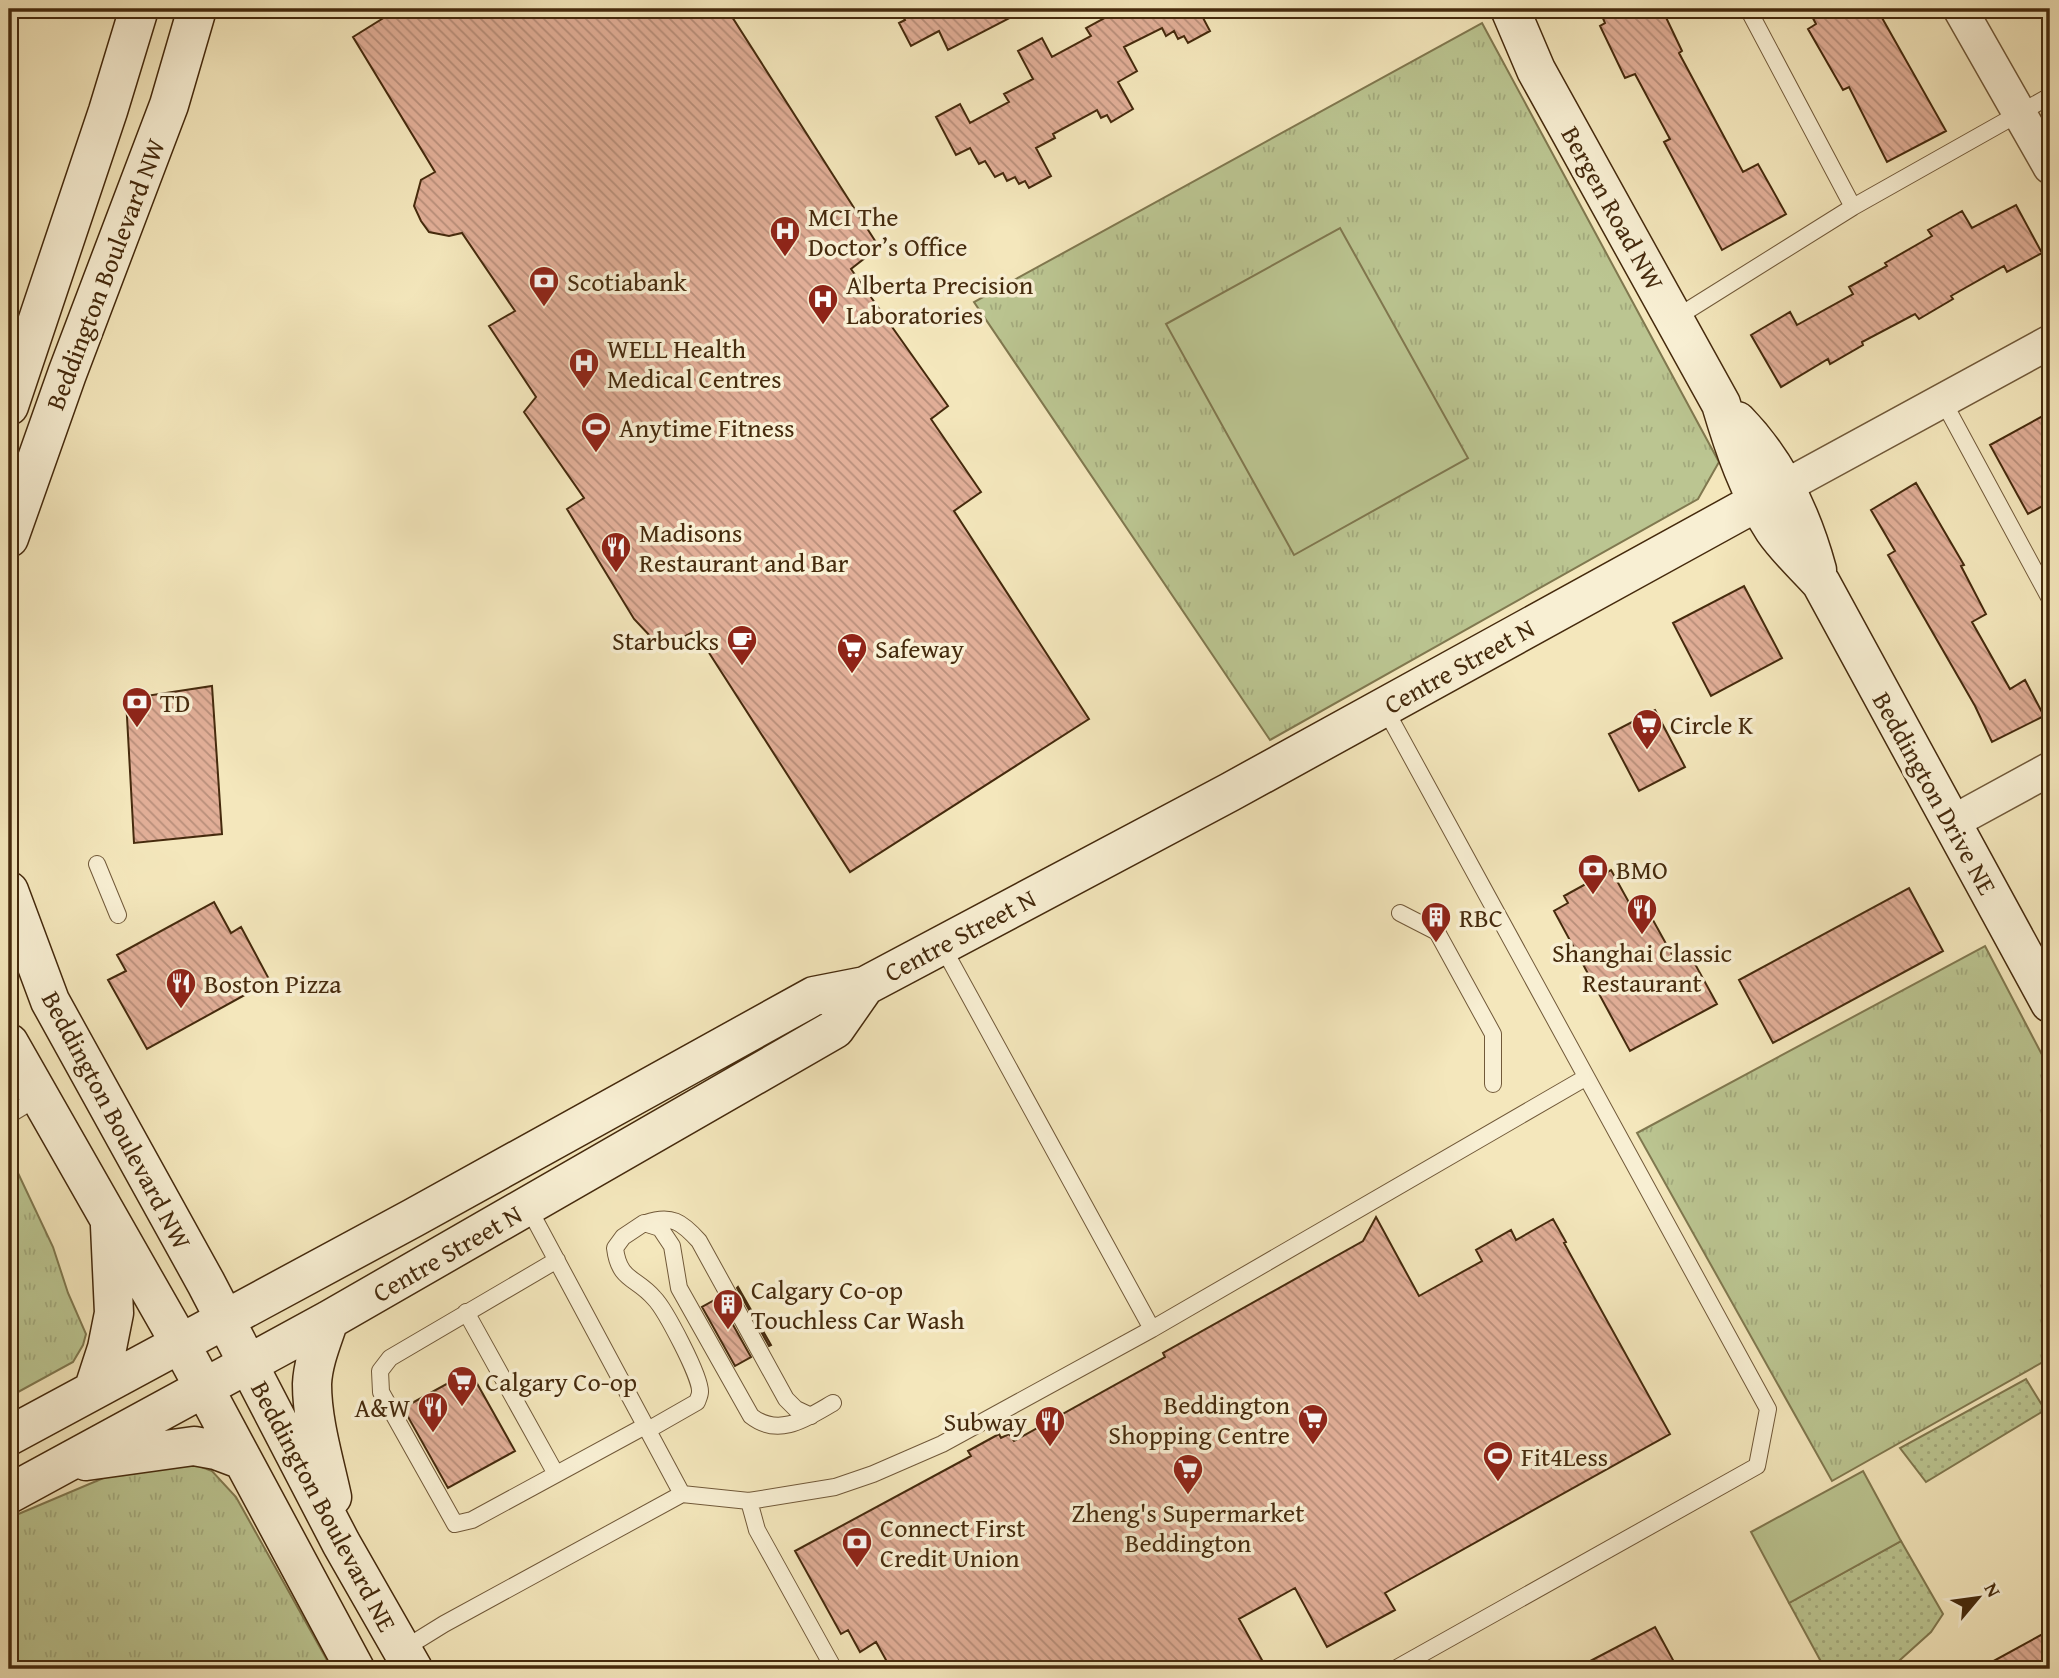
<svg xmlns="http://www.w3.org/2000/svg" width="2059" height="1678" font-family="'Gentium Book Plus',serif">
	<defs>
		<pattern id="grass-dots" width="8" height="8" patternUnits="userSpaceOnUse" patternTransform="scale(1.75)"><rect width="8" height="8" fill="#bbc591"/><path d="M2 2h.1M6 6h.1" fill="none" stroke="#a2a97c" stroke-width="1.8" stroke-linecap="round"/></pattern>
		<pattern id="park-tufts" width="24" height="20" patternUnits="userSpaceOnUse" patternTransform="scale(1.75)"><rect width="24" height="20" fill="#bbc591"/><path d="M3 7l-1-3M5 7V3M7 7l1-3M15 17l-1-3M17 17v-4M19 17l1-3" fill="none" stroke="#a2a97c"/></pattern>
		<pattern id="building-back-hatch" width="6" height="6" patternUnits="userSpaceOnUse" patternTransform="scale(1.75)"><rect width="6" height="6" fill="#e1ae97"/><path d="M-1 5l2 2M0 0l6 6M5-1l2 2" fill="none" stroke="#b88e7a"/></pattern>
	</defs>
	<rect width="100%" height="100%" fill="#f4e7bc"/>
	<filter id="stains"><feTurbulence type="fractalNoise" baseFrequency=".00286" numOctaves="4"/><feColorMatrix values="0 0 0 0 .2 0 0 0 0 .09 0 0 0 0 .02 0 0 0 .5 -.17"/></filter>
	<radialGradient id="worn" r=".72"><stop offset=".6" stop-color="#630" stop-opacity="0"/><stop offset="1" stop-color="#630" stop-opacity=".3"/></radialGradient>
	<path fill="url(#grass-dots)" stroke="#80784f" stroke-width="2" d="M2026,1379L2045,1410L1926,1482L1900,1448Z
		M1901,1541L1943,1614L1931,1632L1890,1669H1825L1789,1603Z"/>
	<path fill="url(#park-tufts)" stroke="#80784f" stroke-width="2" d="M1482,23L1719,462L1698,499L1270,740L974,302Z
		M1985,946L2050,1070V1358L1832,1481L1637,1133Z
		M9,1154L53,1247L68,1293L86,1334L83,1345L73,1362L9,1397Z
		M186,1461L212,1471L236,1497L332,1669H9V1518L120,1471Z"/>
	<path fill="#bbc591" stroke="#80784f" stroke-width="2" d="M1340,228L1468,458L1294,555L1166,324Z
		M1863,1471L1901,1541L1789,1603L1751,1532Z"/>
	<path fill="url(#building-back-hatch)" stroke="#452a0d" stroke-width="2" d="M398,9H727L879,247L851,269L948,406L931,419L981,492L954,511L1089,719L850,872L695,631L674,642L652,638L634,619L567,509L584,498L524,412L536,397L489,326L515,311L462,233L449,236L429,232L421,221L414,206L421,180L435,172L353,37Z
		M899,9H1027L948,50L939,31L911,46L899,23L905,20Z
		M1121,9H1215L1202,16L1210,31L1188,43L1184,36L1178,39L1174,31L1166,36L1162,28L1124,47L1137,71L1118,82L1133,109L1111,122L1107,115L1101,118L1097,110L1053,134L1055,138L1036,148L1051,176L1029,188L1025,181L1019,184L1015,177L1007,181L1003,173L995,177L985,161L979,164L970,148L956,155L936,117L960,104L970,123L1009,102L1004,94L1033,79L1018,51L1042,38L1052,57L1091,36L1086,28Z
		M1599,9H1662L1682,51L1679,53L1743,172L1758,164L1786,214L1722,250L1664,142L1670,139L1635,74L1625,78L1600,26L1605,23Z
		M1808,9H1877L1946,131L1887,162L1849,87L1843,90L1808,29L1816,24Z
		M2016,205L2042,253L2007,272L2004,266L1951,296L1953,299L1919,319L1915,314L1862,342L1863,345L1830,364L1828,359L1781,387L1751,335L1790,312L1797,325L1853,294L1849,287L1887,266L1885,263L1932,236L1928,230L1962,211L1972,228Z
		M2050,412V502L2028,514L1990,445Z
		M1916,483L1964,565L1961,566L1986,614L1972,622L2010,689L2025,680L2044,716L1992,742L1975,706L1888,555L1895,551L1871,510Z
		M1744,586L1782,658L1711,696L1673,623Z
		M212,686L222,834L134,843L126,699Z
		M1655,710L1685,767L1639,791L1609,734Z
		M1611,870L1637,917L1648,911L1675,960L1689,953L1717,1004L1630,1051L1554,911L1568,903L1564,896Z
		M1909,888L1943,951L1773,1043L1739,980Z
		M214,902L231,933L241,927L270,981L147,1049L108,980L126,971L117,955Z
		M1376,1217L1419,1296L1482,1261L1476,1250L1511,1230L1516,1240L1553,1219L1566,1242L1564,1243L1670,1434L1385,1593L1395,1610L1327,1647L1295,1588L1239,1619L1267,1669H891L876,1642L860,1652L848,1630L841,1634L795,1551L971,1456L968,1451L999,1434L1001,1438L1009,1434L1014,1441L1165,1357L1163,1353L1363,1241Z
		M738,1287L771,1345L769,1346L737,1288Z
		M718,1298L751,1357L735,1366L702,1307Z
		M470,1371L515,1451L448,1488L403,1408Z
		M1655,1627L1673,1660L1657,1669H1575Z
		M2050,1630V1669H1979Z"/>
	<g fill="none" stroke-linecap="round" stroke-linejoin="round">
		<g stroke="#715939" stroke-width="18">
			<path id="lane" d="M1748,9L1853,207
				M1674,319L1853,207L2050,96
				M1943,401L2050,599
				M1384,707L1768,1409L1757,1466L1395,1669
				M97,864L118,915
				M1400,913L1437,932L1493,1034V1084
				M9,1115L39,1097
				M528,1207L682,1494
				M646,1223C671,1214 682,1222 699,1241L786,1399L796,1409L811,1416
				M557,1260L390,1358L380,1371L381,1392L455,1524L472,1520L645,1426
				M466,1312L556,1474
				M1152,1329L1585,1078
				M648,1430L697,1402C698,1399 700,1395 700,1392C701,1377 665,1309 654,1298C636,1277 619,1281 615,1248L623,1237L644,1223L660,1228L672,1246L679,1288L751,1416C779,1438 807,1418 833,1403
				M749,1501L757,1530L834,1669
				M402,1650L444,1624L682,1494L749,1501L835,1487L873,1474L942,1444L1152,1329L941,944"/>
		</g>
		<g stroke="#715939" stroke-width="36">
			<path id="street" d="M1960,9L2050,167
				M1784,487L2050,342
				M1951,823L2050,769"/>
		</g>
		<g stroke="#452a0d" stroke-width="41">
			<path id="secondary" d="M1510,9L1536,70L1721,404C1734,448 1749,492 1774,530C1787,549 1806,566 1821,583L2050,1003
				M9,406L108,111L139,9
				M1737,421C1777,462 1802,515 1817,570
				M9,538L67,374L169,105L197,9
				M9,891L50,1001L206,1283L341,1543L413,1669
				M9,1043L180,1343L355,1669
				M329,1320C322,1341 313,1362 312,1384C312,1421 324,1460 332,1497
				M94,1388L107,1348L114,1313L110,1226
				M9,1436L413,1218L814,996L865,986L1230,792L1784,487
				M86,1461L194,1446L216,1450L240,1459
				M9,1494L329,1320L835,1029L865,986"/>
		</g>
		<use href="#lane" stroke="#f8efd3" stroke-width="16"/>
		<use href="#street" stroke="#f8efd3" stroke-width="33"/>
		<use href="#secondary" stroke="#f8efd3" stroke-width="38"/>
	</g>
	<defs>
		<g id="hospital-pin" transform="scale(1.575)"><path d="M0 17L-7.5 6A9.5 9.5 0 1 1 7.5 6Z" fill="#8f2418" stroke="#f8efd3"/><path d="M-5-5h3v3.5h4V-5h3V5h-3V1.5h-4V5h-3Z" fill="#fff"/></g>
		<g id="bank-pin" transform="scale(1.575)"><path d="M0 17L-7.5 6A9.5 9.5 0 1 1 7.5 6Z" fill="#8f2418" stroke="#f8efd3"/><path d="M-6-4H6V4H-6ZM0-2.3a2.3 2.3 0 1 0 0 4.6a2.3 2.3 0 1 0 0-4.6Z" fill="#fff"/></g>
		<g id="stadium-pin" transform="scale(1.575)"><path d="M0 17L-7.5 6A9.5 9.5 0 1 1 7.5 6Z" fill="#8f2418" stroke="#f8efd3"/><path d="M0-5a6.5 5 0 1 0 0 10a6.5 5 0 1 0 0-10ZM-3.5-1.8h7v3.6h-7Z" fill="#fff"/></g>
		<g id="restaurant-pin" transform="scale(1.575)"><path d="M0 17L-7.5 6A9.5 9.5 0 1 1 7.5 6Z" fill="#8f2418" stroke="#f8efd3"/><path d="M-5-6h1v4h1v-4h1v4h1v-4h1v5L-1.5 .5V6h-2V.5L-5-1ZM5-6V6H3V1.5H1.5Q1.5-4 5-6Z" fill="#fff"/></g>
		<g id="cafe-pin" transform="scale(1.575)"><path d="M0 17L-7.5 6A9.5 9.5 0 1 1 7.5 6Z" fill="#8f2418" stroke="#f8efd3"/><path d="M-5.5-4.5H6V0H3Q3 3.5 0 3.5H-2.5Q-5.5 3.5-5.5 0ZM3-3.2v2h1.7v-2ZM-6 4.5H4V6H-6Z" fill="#fff"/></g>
		<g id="supermarket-pin" transform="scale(1.575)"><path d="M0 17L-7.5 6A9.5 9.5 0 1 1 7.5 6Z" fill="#8f2418" stroke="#f8efd3"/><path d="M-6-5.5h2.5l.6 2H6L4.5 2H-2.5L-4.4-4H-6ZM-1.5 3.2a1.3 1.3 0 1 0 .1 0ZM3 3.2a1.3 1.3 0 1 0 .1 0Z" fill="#fff"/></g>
		<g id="building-pin" transform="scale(1.575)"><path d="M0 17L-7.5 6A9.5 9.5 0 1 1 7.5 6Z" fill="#8f2418" stroke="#f8efd3"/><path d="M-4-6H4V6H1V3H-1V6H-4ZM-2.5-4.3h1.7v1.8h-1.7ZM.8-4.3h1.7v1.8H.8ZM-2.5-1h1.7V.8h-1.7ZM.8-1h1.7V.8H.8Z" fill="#fff"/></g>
	</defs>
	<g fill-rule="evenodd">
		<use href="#hospital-pin" x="785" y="231"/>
		<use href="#bank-pin" x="544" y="281"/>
		<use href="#hospital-pin" x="823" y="299"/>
		<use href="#hospital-pin" x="584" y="363"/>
		<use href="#stadium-pin" x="596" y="427"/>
		<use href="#restaurant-pin" x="616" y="547"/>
		<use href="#cafe-pin" x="742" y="640"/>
		<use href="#supermarket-pin" x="852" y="648"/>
		<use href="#bank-pin" x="137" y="702"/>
		<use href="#supermarket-pin" x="1647" y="724"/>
		<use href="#bank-pin" x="1593" y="869"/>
		<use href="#restaurant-pin" x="1642" y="909"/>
		<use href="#building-pin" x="1436" y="917"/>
		<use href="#restaurant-pin" x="181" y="983"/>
		<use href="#building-pin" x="728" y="1304"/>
		<use href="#supermarket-pin" x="462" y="1381"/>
		<use href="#restaurant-pin" x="433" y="1407"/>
		<use href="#supermarket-pin" x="1313" y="1419"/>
		<use href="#restaurant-pin" x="1050" y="1421"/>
		<use href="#stadium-pin" x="1498" y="1456"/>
		<use href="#supermarket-pin" x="1188" y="1469"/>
		<use href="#bank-pin" x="857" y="1542"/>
	</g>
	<g text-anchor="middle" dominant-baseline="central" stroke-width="7" stroke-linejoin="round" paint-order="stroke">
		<g font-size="26" fill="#452a0d" stroke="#f8efd3">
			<text transform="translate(1613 208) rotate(61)">Bergen Road NW</text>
			<text transform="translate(105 274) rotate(-69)">Beddington Boulevard NW</text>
			<text transform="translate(1459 666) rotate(-29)">Centre Street N</text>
			<text transform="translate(1935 793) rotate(61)">Beddington Drive NE</text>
			<text transform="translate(960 935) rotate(-28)">Centre Street N</text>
			<text transform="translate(117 1120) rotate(62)">Beddington Boulevard NW</text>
			<text transform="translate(447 1253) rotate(-30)">Centre Street N</text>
			<text transform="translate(324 1506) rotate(62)">Beddington Boulevard NE</text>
		</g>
		<g font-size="26" fill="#452a0d" stroke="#f8efd3" text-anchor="start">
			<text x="808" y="216">MCI The<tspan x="808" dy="30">Doctor’s Office</tspan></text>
			<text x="567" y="281">Scotiabank</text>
			<text x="846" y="284">Alberta Precision<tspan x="846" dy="30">Laboratories</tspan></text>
			<text x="607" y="348">WELL Health<tspan x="607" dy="30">Medical Centres</tspan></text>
			<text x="619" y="427">Anytime Fitness</text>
			<text x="639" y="532">Madisons<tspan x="639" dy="30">Restaurant and Bar</tspan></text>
			<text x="719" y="640" text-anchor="end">Starbucks</text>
			<text x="875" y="648">Safeway</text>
			<text x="160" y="702">TD</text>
			<text x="1670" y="724">Circle K</text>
			<text x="1616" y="869">BMO</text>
			<text x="1459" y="917">RBC</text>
			<text x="1642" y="952" text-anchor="middle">Shanghai Classic<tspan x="1642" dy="30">Restaurant</tspan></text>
			<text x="204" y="983">Boston Pizza</text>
			<text x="751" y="1289">Calgary Co-op<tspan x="751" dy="30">Touchless Car Wash</tspan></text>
			<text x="485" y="1381">Calgary Co-op</text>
			<text x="1290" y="1404" text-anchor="end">Beddington<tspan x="1290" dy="30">Shopping Centre</tspan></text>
			<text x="410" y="1407" text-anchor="end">A&amp;W</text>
			<text x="1027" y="1421" text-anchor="end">Subway</text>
			<text x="1521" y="1456">Fit4Less</text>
			<text x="1188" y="1512" text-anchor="middle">Zheng's Supermarket<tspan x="1188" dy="30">Beddington</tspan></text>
			<text x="880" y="1527">Connect First<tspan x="880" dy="30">Credit Union</tspan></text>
		</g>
	</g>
	<rect width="2059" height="1678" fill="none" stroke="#f4e7bc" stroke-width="35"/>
	<rect x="10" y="10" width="2038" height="1657" fill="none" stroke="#452a0d" stroke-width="3.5"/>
	<rect x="18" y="18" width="2024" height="1643" fill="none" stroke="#452a0d" stroke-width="2"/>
	<g transform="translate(1978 1598) rotate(61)" stroke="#f8efd3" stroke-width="5" paint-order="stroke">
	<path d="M0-5L12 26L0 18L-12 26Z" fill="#452a0d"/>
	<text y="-10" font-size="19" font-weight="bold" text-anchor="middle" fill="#452a0d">N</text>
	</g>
	<rect width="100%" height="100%" filter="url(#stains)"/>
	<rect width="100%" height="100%" fill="url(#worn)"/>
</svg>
